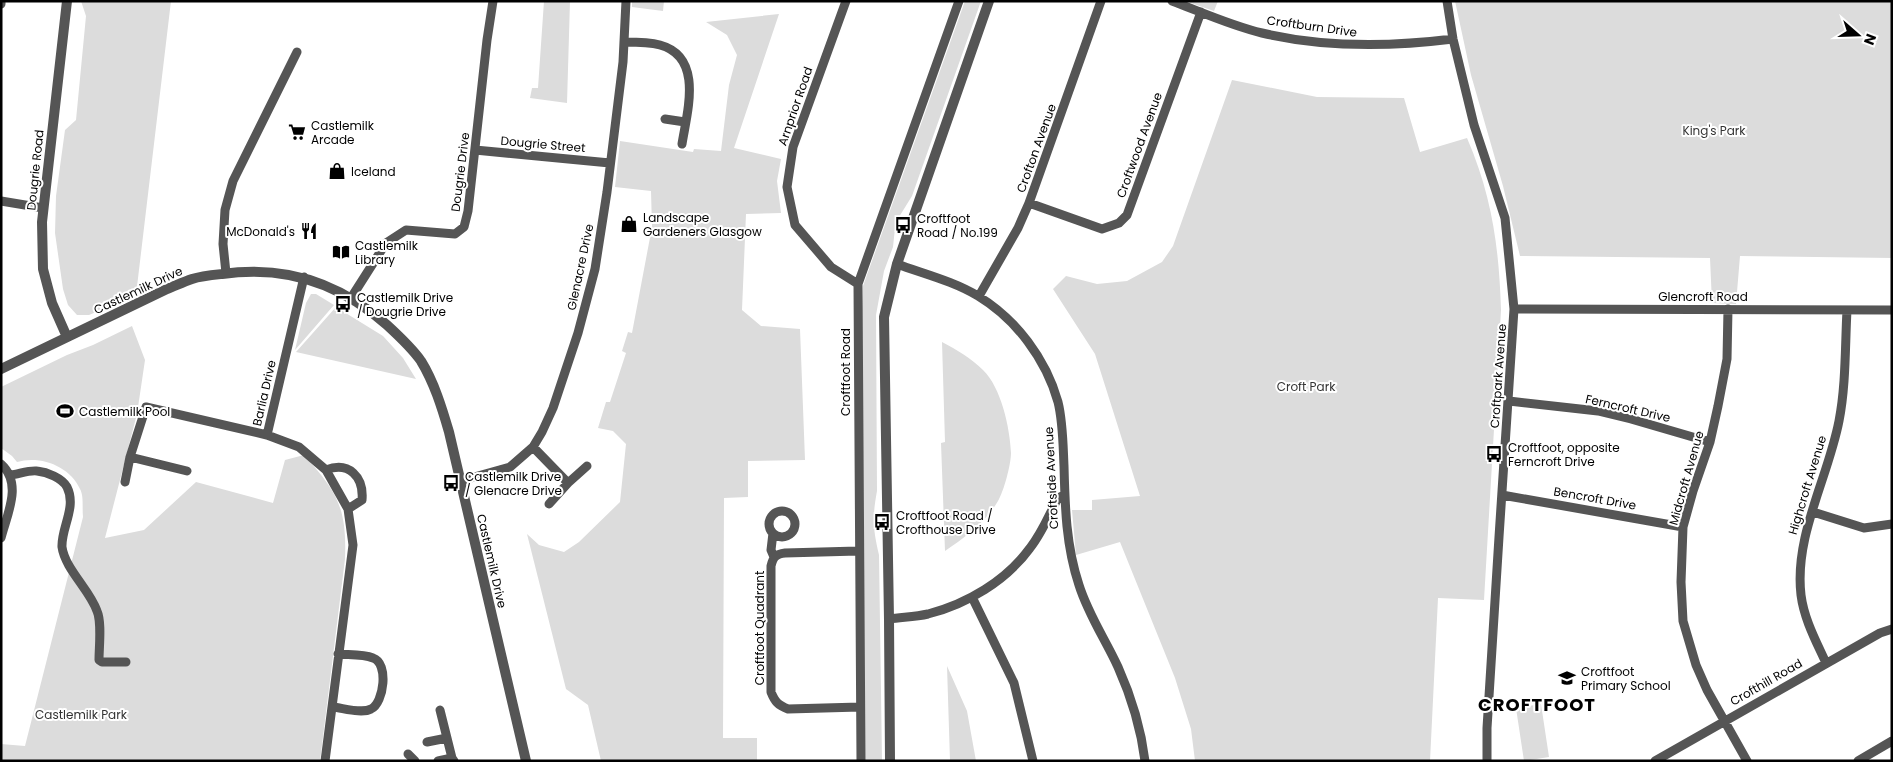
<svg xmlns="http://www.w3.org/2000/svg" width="1893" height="762" font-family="Poppins,sans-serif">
	<rect width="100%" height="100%" fill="#fff"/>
	<path fill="#dcdcdc" d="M81,1H171L136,295L89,315H77L68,305L63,289L55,233L56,196L65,130L76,120L86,16Z
		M544,1H570L567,103L530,98L532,88H538Z
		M632,1H664L663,11L632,7Z
		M965,1H981L912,196L899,217L895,228L893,247L884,271L876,315L877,491C872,518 873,529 879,555L882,761H865L862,308L863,286Z
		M1185,1H1218L1214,11Z
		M1455,1H1892V258L1740,256L1736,304L1712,303L1710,258L1520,256L1503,186L1471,75Z
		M779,14L734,148L781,159L777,181L781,213L746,214L742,310L761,326L800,329L805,460L748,461V497L724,498L723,738H757V761H601L588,705L566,689L527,534L539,545L564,552L579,542L620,502L626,444L613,431L598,428L606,402H610L626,353L622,351L628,332L632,333L652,227L651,191L615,187L620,141L693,152L694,149L721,151L729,85L737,55L727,35L706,22Z
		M1232,80L1317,97L1404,98L1420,152L1467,138C1492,196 1499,247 1501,310L1484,600L1438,598L1430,761H1195L1191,729L1175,678L1120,542L1076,555L1072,510H1092V500L1140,496L1095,354L1053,289L1066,276L1097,284L1127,281L1162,262L1173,246Z
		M311,294H316L334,305L295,350L306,303Z
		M336,307L383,336L403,358L416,379L296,352Z
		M132,326L145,360L137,414L105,538L144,530L196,482L273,503L285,460L304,455C337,492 347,507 345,559L320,761H1V744L25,746L83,517C82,508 84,496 80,489C70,466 40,455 17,462L12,456L1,448V387L67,355L93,345Z
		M942,342C957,350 971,358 983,370C1001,387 1010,428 1011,453C1011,464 1004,491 998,501C986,522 964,538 945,551L941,443L945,442Z
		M947,666L967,711L976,761H950Z
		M1541,704L1549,757L1524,761L1516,708Z"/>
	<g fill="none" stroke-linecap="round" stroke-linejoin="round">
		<path stroke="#555" stroke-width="9" d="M846,1L793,147L787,187L795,225L831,267L858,284
			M1172,1C1201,12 1232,26 1262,33C1326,48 1389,47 1453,39
			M1447,1L1453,39L1474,125L1505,218L1514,309L1499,537L1487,728V761
			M1,4V1
			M625,42C636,42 649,42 660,45C704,57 687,112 682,144
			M665,119L685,122
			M475,150L610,163
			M1,201L43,208
			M1029,203L1102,229L1119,223L1127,215L1201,12
			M897,264C924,274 953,281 978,296C1016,319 1046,359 1058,402C1063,422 1063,445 1064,466C1065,507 1066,546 1079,585C1088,614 1105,639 1118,667C1131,696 1141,729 1145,761
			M226,273L223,244L225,210L233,181L297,52
			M304,277L267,435L299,447L326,470L348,509L353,545L325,761
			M979,296L1018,228L1029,203L1101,1
			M351,298L386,243L406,230L455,234L464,227L468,211L487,40L493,1
			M1514,309L1892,310
			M1728,309L1727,359L1718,406L1710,442L1693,491L1683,527L1681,582L1683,621L1696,665L1707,690L1747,761
			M1509,401L1598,411L1631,419L1710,442
			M533,447L568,483
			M130,457L187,471
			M1,464C23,484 7,514 1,538
			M326,470C349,461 364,477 362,500L348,509
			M11,475C19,474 29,470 37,471C47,472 62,478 67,487C77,507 61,528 62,547C65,569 90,590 97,611C102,622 99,647 99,660L102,662H126
			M460,481L510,467L533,447L542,432L553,408L578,333L595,269L607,192L623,62L626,1
			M125,482L130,457L146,407L267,435
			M1502,495L1683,527
			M549,504L568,483L587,466
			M769 524a13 13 0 1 1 26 0a13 13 0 1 1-26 0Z
			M1813,512L1864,528L1892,524
			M773,533L771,550L774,557
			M858,551L785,553C776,554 773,557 771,566V692C775,702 778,705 788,709L860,707
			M972,597L1014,683L1033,761
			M889,619C902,617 915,617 928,614C967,604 1006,581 1030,548C1042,533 1049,515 1058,498L1064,495
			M1826,663C1816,641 1804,619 1801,595C1794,536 1828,478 1839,421C1846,385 1845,347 1847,310
			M333,707C343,708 362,714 371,709C384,703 389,663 373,658C363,654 349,655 338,654
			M440,710L452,758L454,761
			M427,742L447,738
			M408,754L415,761
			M438,761L452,758
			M861,761L858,284L959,1
			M1655,761L1880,633L1892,629
			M1858,761L1892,741"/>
		<path stroke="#555" stroke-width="10" d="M67,1L42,222L43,269L52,303L67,337
			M1,369L167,289C175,286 183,282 192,279C201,276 212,275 222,274C284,265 340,283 387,325C399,336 412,348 421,361C434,382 442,408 449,432L526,761
			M890,761L889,619L884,317L897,264L989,1"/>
	</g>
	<defs>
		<g id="supermarket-bare" transform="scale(1.35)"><path d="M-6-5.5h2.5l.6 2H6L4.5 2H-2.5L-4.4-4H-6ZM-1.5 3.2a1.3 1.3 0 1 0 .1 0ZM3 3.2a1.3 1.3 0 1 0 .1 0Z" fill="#000" stroke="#fff" stroke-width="2.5" paint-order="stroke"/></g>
		<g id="shop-bare" transform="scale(1.35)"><path d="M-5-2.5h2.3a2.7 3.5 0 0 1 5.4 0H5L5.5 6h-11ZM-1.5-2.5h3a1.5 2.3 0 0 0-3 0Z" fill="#000" stroke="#fff" stroke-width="2.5" paint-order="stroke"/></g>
		<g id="bus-bare" transform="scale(1.35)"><path d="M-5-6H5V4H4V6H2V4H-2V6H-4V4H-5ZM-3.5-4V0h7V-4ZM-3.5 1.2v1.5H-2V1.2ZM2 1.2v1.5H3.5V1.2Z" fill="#000" stroke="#fff" stroke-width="2.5" paint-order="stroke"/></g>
		<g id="restaurant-bare" transform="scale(1.35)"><path d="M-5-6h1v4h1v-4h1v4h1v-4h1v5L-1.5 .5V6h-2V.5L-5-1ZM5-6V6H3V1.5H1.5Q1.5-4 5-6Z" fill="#000" stroke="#fff" stroke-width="2.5" paint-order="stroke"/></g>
		<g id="library-bare" transform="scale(1.35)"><path d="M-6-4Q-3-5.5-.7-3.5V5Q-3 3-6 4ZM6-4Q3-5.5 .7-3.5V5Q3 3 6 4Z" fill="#000" stroke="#fff" stroke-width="2.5" paint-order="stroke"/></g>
		<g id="stadium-bare" transform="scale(1.35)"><path d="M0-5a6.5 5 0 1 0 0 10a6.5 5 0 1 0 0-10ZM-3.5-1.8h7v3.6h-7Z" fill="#000" stroke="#fff" stroke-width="2.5" paint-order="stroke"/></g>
		<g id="school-bare" transform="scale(1.35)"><path d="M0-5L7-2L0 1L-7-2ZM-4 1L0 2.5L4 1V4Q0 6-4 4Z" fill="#000" stroke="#fff" stroke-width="2.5" paint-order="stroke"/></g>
	</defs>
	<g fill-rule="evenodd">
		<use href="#supermarket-bare" x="297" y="132"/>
		<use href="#shop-bare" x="337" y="171"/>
		<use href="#shop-bare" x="629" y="224"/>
		<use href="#bus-bare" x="903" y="225"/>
		<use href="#restaurant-bare" x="309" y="231"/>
		<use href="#library-bare" x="341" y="252"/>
		<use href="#bus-bare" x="343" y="304"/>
		<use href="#stadium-bare" x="65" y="411"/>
		<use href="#bus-bare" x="1494" y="454"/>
		<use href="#bus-bare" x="451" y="483"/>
		<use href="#bus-bare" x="882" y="522"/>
		<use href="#school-bare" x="1567" y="678"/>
	</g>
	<g text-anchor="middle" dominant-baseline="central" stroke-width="4" stroke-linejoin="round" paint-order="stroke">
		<g font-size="12" fill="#000" stroke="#fff">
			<text transform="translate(1312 26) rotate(8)">Croftburn Drive</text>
			<text transform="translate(795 106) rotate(-71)">Arnprior Road</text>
			<text transform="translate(543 144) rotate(5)">Dougrie Street</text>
			<text transform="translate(1139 145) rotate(-70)">Croftwood Avenue</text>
			<text transform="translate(1036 148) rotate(-70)">Crofton Avenue</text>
			<text transform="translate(35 170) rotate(-84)">Dougrie Road</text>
			<text transform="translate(460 172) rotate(-83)">Dougrie Drive</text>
			<text transform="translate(580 267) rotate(-78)">Glenacre Drive</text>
			<text transform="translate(138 290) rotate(-25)">Castlemilk Drive</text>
			<text x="1703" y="296">Glencroft Road</text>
			<text transform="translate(845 372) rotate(-90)">Croftfoot Road</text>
			<text transform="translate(1498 376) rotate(-86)">Croftpark Avenue</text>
			<text transform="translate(264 393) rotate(-77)">Barlia Drive</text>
			<text transform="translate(1628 408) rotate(13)">Ferncroft Drive</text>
			<text transform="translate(1051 478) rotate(-93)">Croftside Avenue</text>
			<text transform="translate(1686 478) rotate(-74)">Midcroft Avenue</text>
			<text transform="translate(1807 485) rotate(-73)">Highcroft Avenue</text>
			<text transform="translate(1595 498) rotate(10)">Bencroft Drive</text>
			<text transform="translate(492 561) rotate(77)">Castlemilk Drive</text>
			<text transform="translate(759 628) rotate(-90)">Croftfoot Quadrant</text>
			<text transform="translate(1766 682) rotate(-30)">Crofthill Road</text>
		</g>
		<g font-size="12" fill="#000" stroke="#fff" text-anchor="start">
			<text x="311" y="125">Castlemilk<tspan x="311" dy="14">Arcade</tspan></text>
			<text x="351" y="171">Iceland</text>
			<text x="643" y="217">Landscape<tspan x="643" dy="14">Gardeners Glasgow</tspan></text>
			<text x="917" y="218">Croftfoot<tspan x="917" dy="14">Road / No.199</tspan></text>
			<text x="295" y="231" text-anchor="end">McDonald's</text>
			<text x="355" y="245">Castlemilk<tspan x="355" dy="14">Library</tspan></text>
			<text x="357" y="297">Castlemilk Drive<tspan x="357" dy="14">/ Dougrie Drive</tspan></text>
			<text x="79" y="411">Castlemilk Pool</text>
			<text x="1508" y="447">Croftfoot, opposite<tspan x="1508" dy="14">Ferncroft Drive</tspan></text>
			<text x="465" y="476">Castlemilk Drive<tspan x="465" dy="14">/ Glenacre Drive</tspan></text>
			<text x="896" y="515">Croftfoot Road /<tspan x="896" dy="14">Crofthouse Drive</tspan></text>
			<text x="1581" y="671">Croftfoot<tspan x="1581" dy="14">Primary School</tspan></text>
		</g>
		<g font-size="12" fill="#333" stroke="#fff">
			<text x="1714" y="130">King's Park</text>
			<text x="1306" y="386">Croft Park</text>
			<text x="81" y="714">Castlemilk Park</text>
		</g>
		<g font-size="18" font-weight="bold" letter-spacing="1" fill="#000" stroke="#fff">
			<text x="1537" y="704">CROFTFOOT</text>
		</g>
	</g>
	<rect width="1893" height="762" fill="none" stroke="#000000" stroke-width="5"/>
	<g transform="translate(1858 35) rotate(110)" stroke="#ffffff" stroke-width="4" paint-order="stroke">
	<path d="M0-4L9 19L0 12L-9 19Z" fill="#000000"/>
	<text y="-8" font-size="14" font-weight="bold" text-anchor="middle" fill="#000000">N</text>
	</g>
</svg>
